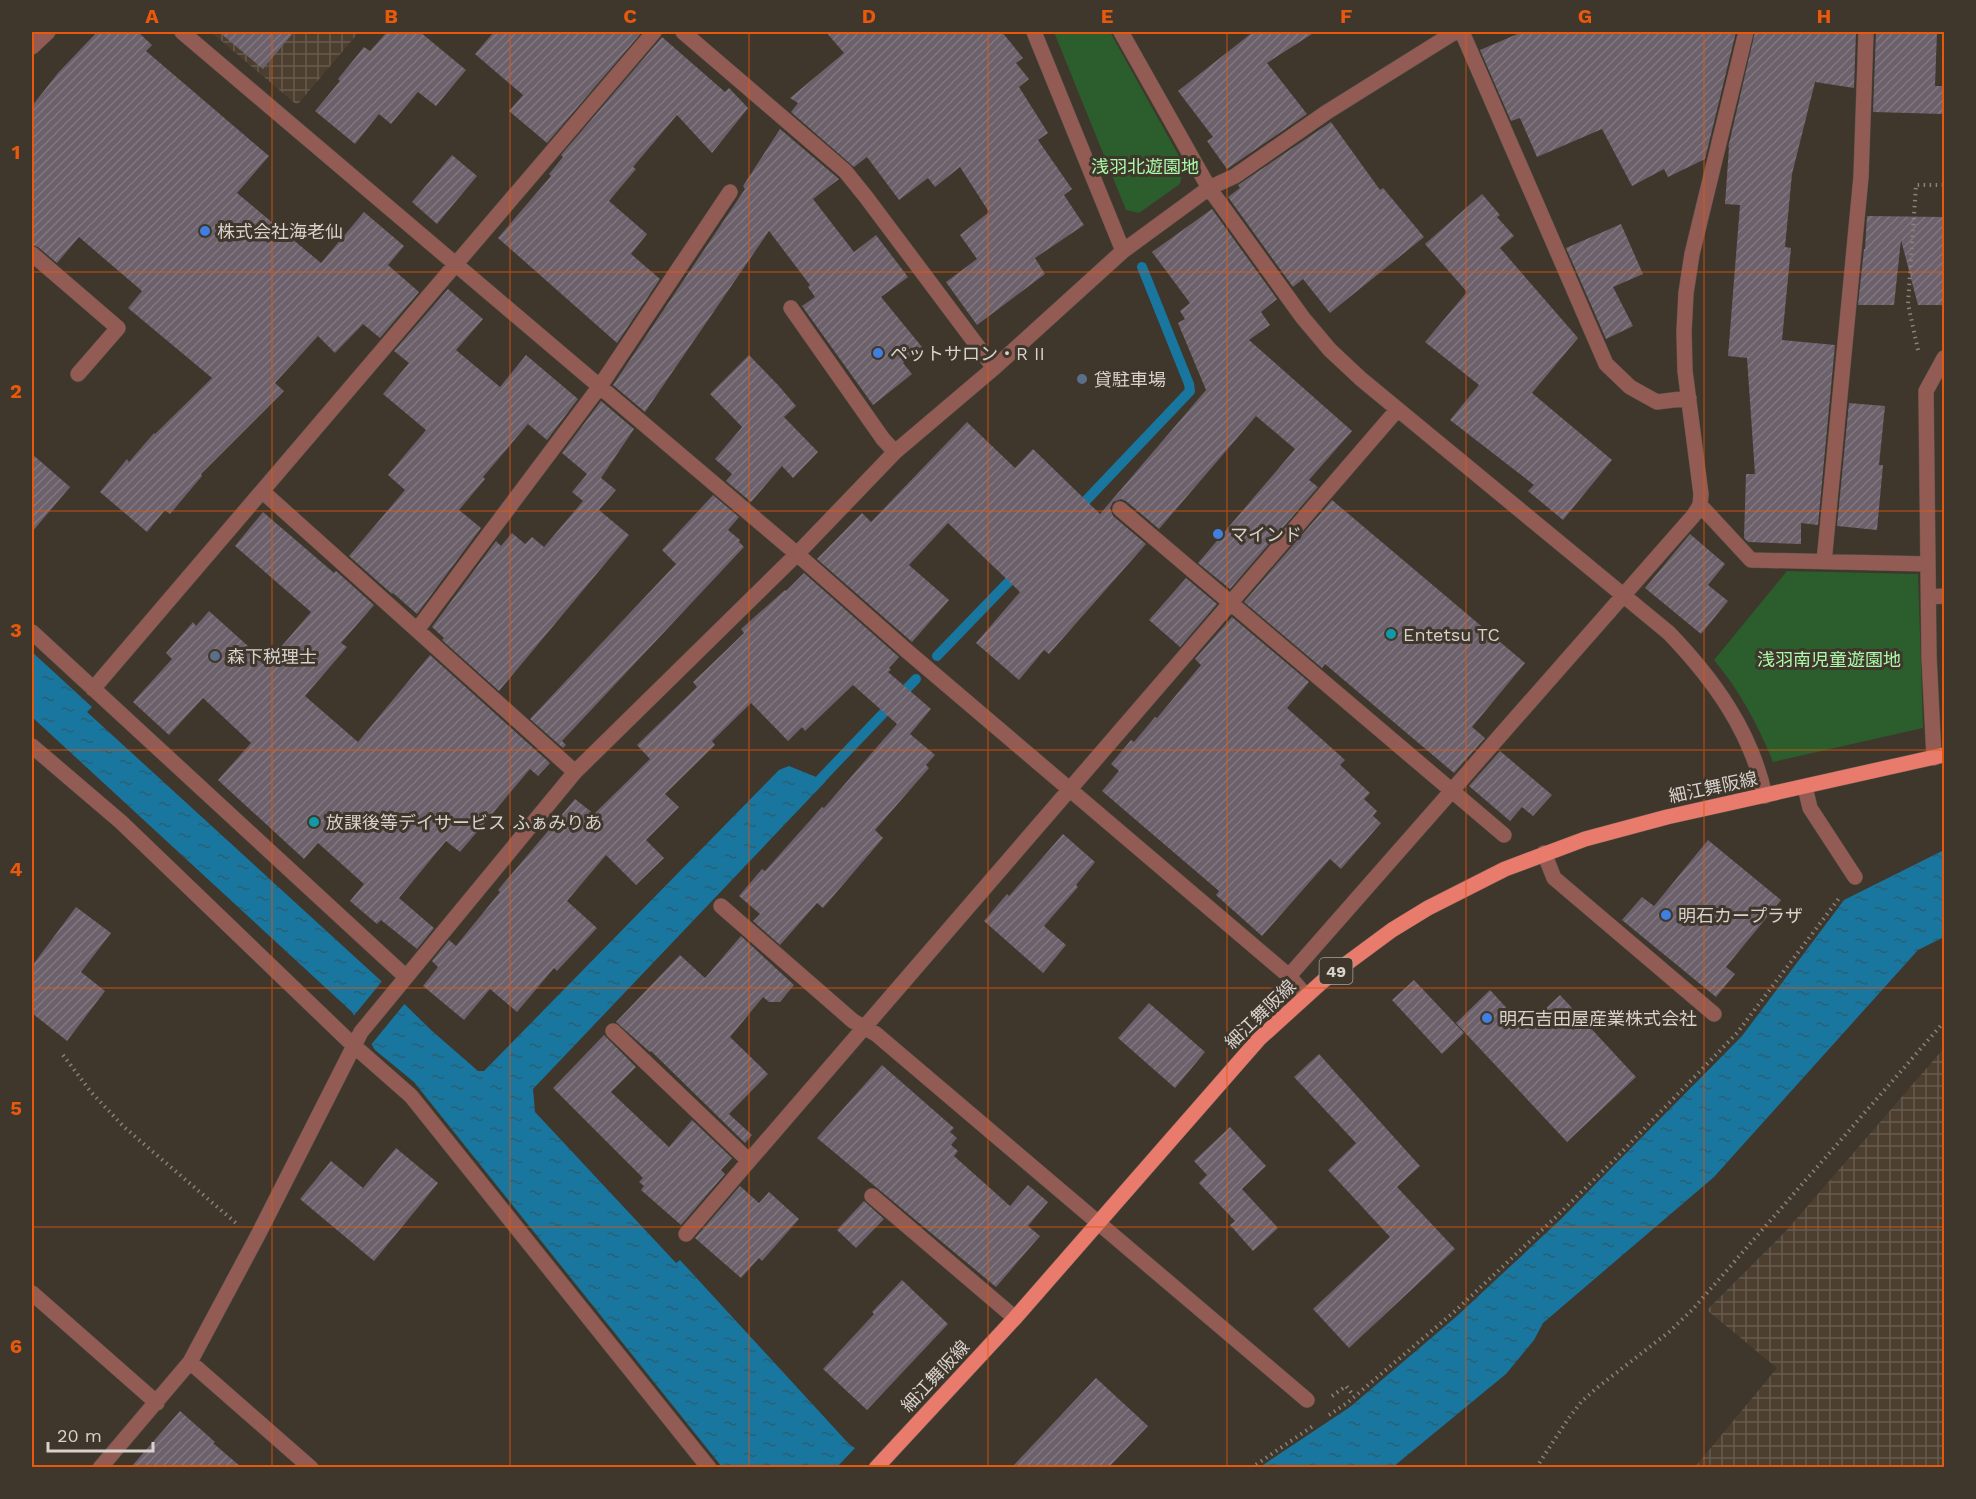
<svg xmlns="http://www.w3.org/2000/svg" width="1976" height="1499" font-family="'Work Sans','Noto Sans JP',sans-serif">
	<defs>
		<pattern id="industrial-grid" width="8" height="8" patternUnits="userSpaceOnUse" patternTransform="scale(1.5)"><rect width="8" height="8" fill="#4d3f30"/><path d="M0 4h8M4 0v8" fill="none" stroke="#665a4d"/></pattern>
		<pattern id="water-ripples" width="26" height="14" patternUnits="userSpaceOnUse" patternTransform="scale(1.5)"><rect width="26" height="14" fill="#19769e"/><path d="M2 4q2-2 4 0t4 0M15 11q2-2 4 0t4 0" fill="none" stroke="#296077"/></pattern>
		<pattern id="building-hatch" width="6" height="6" patternUnits="userSpaceOnUse" patternTransform="scale(1.5)"><rect width="6" height="6" fill="#6c616b"/><path d="M-1 1l2-2M0 6l6-6M5 7l2-2" fill="none" stroke="#80777f"/></pattern>
	</defs>
	<rect width="100%" height="100%" fill="#3f362c"/>
	<path fill="url(#industrial-grid)" d="M211,32H359L297,105Z
		M1944,1048V1467H1695L1777,1368L1707,1310L1786,1231Z"/>
	<path fill="#2b5e2c" d="M1054,32H1110L1184,165L1180,184L1139,213L1126,210Z
		M1787,571L1918,574L1923,728L1773,762C1758,725 1740,691 1714,660Z"/>
	<path fill="url(#water-ripples)" d="M32,652L92,707L87,712L379,979L431,1030L478,1071H484L779,770L789,766L826,781L533,1089L535,1112L676,1263L680,1260L849,1444L883,1467H722L414,1082L375,1050L352,1012L32,717Z
		M1944,850V937L1918,950L1714,1177L1543,1323L1534,1340L1506,1374L1393,1467H1260L1350,1407L1457,1316L1561,1219L1742,1036L1844,900Z"/>
	<path fill="#3f362c" d="M383,980L406,1002L370,1046L352,1018Z
		M857,1446L885,1465L886,1468L837,1467Z"/>
	<g fill="none" stroke-linecap="round" stroke-linejoin="round">
		<path stroke="#19769e" stroke-width="10" d="M1077,510L1190,391L1189,384L1142,267
			M937,656L1019,571
			M812,788L916,679"/>
	</g>
	<path fill="url(#building-hatch)" d="M97,32H138L152,45L146,51L269,156L237,193L321,263L364,212L404,246L388,265L419,292L380,338L363,324L335,353L318,336L275,383L284,391L201,474L202,476L170,514L165,510L147,532L100,492L127,459L129,462L154,433L155,434L212,378L128,308L142,291L79,237L57,263L38,247L32,245V106L58,73Z
		M219,32H294L263,69Z
		M387,32H420L466,70L436,106L418,92L391,124L379,114L355,144L315,111L340,81L338,79L364,47L370,51Z
		M494,32H642L547,143L509,111L523,95L475,54Z
		M826,32H1002L1023,58L1016,63L1029,79L1019,87L1048,133L1038,140L1072,189L1064,195L1084,225L1035,258L1045,274L977,325L946,282L977,259L960,235L989,212L960,167L935,187L928,178L899,200L867,157L854,167L791,112L798,103L790,98L844,53Z
		M1253,32H1315L1267,63L1307,114L1227,169L1207,141L1213,137L1178,91Z
		M1522,32H1736L1705,159L1668,177L1664,169L1632,186L1602,129L1537,157L1520,118L1511,121L1480,50Z
		M1755,32H1856L1854,88L1815,82L1792,174L1785,247L1791,248L1782,340L1835,345L1818,525L1801,523V544L1748,542L1744,538L1746,474H1755L1747,358L1728,356L1740,205L1725,204L1729,147L1728,148Z
		M1876,32H1937L1935,86H1943V114L1873,112Z
		M662,37L725,92L729,88L748,108L712,153L677,115L633,167L636,169L609,201L647,234L631,254L660,279L617,343L498,238L551,176L549,174L563,157L561,155Z
		M1331,122L1380,190L1383,188L1424,237L1330,313L1303,279L1293,287L1228,197L1240,188L1238,185Z
		M780,129L839,179L813,199L854,252L876,235L908,277L881,297L922,347L903,363L912,374L873,405L802,306L815,297L808,287L810,285L769,231L645,412L613,385L745,189L743,186Z
		M452,155L477,176L437,224L412,202Z
		M1482,194L1500,215L1497,217L1514,236L1500,248L1578,338L1532,393L1612,460L1563,520L1528,491L1534,485L1450,420L1479,385L1425,342L1467,292L1425,244Z
		M1212,209L1277,299L1261,312L1270,325L1249,340L1352,431L1309,480L1318,487L1230,589L1198,563L1295,449L1256,416L1159,529L1126,501L1121,499L1113,502L1110,508L1113,516L1146,544L1049,654L1044,650L1019,680L976,643L1020,592L948,523L909,565L949,600L912,642L817,559L862,513L871,522L967,422L1015,468L1033,449L1100,514L1206,390L1178,323L1185,319L1180,311L1190,303L1152,252Z
		M1867,216L1944,217V305H1918L1901,240L1894,305H1858L1864,249H1865Z
		M1621,224L1643,274L1613,287L1633,326L1606,339L1566,248Z
		M448,289L483,319L456,350L500,387L526,355L578,399L547,440L528,424L483,477L485,479L459,510L481,528L417,614L393,593L392,594L349,556L405,490L388,475L426,430L383,394L409,363L394,351Z
		M749,355L778,385L796,406L784,417L818,452L793,478L782,466L751,502L726,481L732,474L715,459L742,427L710,394Z
		M601,401L634,429L601,478L616,490L599,510L629,535L499,691L442,640L444,638L432,627L496,541L501,546L512,533L525,544L532,537L544,547L583,501L572,492L587,474L562,453Z
		M1849,403L1885,406L1879,465H1883L1877,530L1837,526Z
		M32,454L70,487L32,532Z
		M713,495L739,517L728,530L740,540L739,542L744,547L562,741L566,745L563,748L530,719L676,564L662,550Z
		M1332,500L1525,663L1472,727L1485,738L1454,773L1325,664L1322,668L1244,602Z
		M263,512L334,573L336,571L374,605L341,643L347,647L305,696L358,742L430,655L550,763L538,776L530,769L460,852L446,841L399,898L434,928L417,949L381,920L377,924L350,901L364,884L318,843L304,859L218,780L251,743L203,698L169,735L133,702L172,659L166,653L193,622L196,626L209,611L267,663L311,612L235,546Z
		M1690,534L1725,564L1708,585L1728,601L1701,634L1645,588Z
		M804,573L899,657L889,668L891,670L888,672L931,709L910,734L935,755L926,765L929,768L875,830L883,838L823,908L817,903L780,945L753,921L760,914L739,896L762,869L765,871L822,807L824,808L897,724L853,685L805,731L802,727L788,741L751,703L712,741L715,745L665,794L679,807L646,840L664,858L636,885L606,855L567,901L597,928L557,971L554,968L517,1012L490,989L464,1020L423,986L438,967L432,961L449,940L456,946L500,892L498,890L575,799L594,814L650,759L637,745L697,687L693,682L744,633L741,629L785,590L786,591Z
		M1186,578L1217,604L1180,647L1149,620Z
		M1232,617L1309,682L1287,708L1345,760L1340,765L1370,793L1364,799L1377,811L1373,816L1381,823L1341,869L1330,859L1262,936L1216,895L1219,891L1102,791L1119,771L1111,764L1131,740L1134,742L1155,717L1157,718L1201,665L1195,659Z
		M1500,751L1552,795L1533,816L1522,807L1510,821L1469,786Z
		M1063,834L1095,862L1076,885L1078,887L1044,926L1066,945L1043,973L984,921L1007,894L1009,896Z
		M1708,840L1781,900L1726,967L1735,974L1716,997L1622,920L1642,897L1654,906Z
		M76,907L111,933L81,972L105,991L67,1041L32,1013V966Z
		M741,936L794,985L780,1002H769L763,997L730,1037L768,1074L729,1114L752,1135L745,1143L651,1051L650,1052L616,1022L680,955L705,978Z
		M1414,980L1464,1033L1442,1054L1392,1000Z
		M1490,990L1525,1028L1560,995L1636,1077L1567,1142L1456,1023Z
		M1149,1003L1205,1052L1175,1088L1118,1038Z
		M604,1035L636,1067L611,1092L669,1147L692,1120L732,1158L721,1170L725,1174L681,1225L641,1190L644,1186L639,1182L643,1178L553,1088Z
		M1319,1054L1420,1166L1397,1187L1455,1249L1349,1348L1313,1309L1390,1237L1328,1170L1356,1143L1294,1077Z
		M882,1065L954,1128L950,1132L957,1138L951,1145L958,1151L954,1156L1010,1206L1028,1185L1048,1202L1028,1226L1040,1236L996,1287L817,1138Z
		M1230,1127L1266,1166L1242,1189L1278,1228L1253,1251L1230,1225L1235,1221L1199,1183L1207,1175L1194,1161Z
		M396,1148L438,1183L374,1261L300,1199L331,1161L363,1188Z
		M740,1186L759,1203L769,1192L799,1219L762,1261L759,1258L741,1278L695,1238Z
		M864,1201L884,1219L856,1248L837,1230Z
		M902,1280L948,1324L867,1410L823,1369L874,1314L872,1312Z
		M1096,1378L1148,1426L1109,1467H1012Z
		M180,1411L215,1442L213,1443L241,1467H131Z"/>
	<g fill="none" stroke-linecap="round" stroke-linejoin="round">
		<g stroke="#5a5249" stroke-width="16">
			<path id="minor" d="M182,32L797,554L907,651L1289,976L1306,996
				M683,32L845,171L866,197L994,368
				M1034,32L1123,251
				M1121,32L1209,188L1303,318L1330,350L1361,379L1669,633C1714,680 1751,731 1765,796
				M1462,32L1606,364L1630,387L1657,402L1689,398
				M32,47L48,32
				M32,254L118,328L78,374
				M791,308L883,439L895,452
				M262,491L575,772
				M1700,505L1751,560L1928,564
				M1120,509L1504,835
				M1824,562L1861,177L1866,32
				M1929,597L1944,596
				M417,630L600,386L730,192
				M32,632L406,977
				M93,689L654,32
				M32,746L121,822L353,1045L411,1096L709,1468
				M1934,758L1929,656L1926,391L1944,358
				M1805,787L1810,808L1855,877
				M1544,853L1554,878L1714,1014
				M721,906L853,1021L876,1034L1307,1400
				M1289,976L1694,515L1700,505L1701,494L1685,371L1684,332L1686,293L1692,254L1746,32
				M613,1031L749,1161
				M872,1196L1015,1318
				M686,1234L1397,410
				M32,1293L157,1403
				M190,1362L311,1468
				M100,1468L190,1362L258,1235L361,1032L575,772L797,554L895,452L994,368L1123,251L1209,188L1235,176L1327,112L1455,32"/>
		</g>
		<g stroke="#5a5249" stroke-width="16">
			<path id="major" d="M876,1468L1015,1318L1259,1039L1323,981L1392,930L1428,908L1505,869L1585,839L1667,817L1944,755"/>
		</g>
		<path stroke="#8a837b" stroke-width="4" stroke-dasharray="1.5 4.5" stroke-linecap="butt" d="M1918,350L1908,304L1916,185H1944
			M63,1055L91,1092L124,1127L236,1223
			M1332,1396L1346,1386L1354,1396
			M1329,1415L1347,1403L1454,1312L1558,1215L1612,1162L1737,1033L1840,897
			M1251,1468L1313,1426
			M1536,1468L1568,1419L1582,1401L1598,1387L1669,1332L1693,1309L1944,1022"/>
		<use href="#minor" stroke="#925c54" stroke-width="15"/>
		<use href="#major" stroke="#e87b6c" stroke-width="15"/>
	</g>
	<path fill="none" stroke="#e8590c" stroke-width="1.5" stroke-opacity="0.55" d="M272,32V1468M510,32V1468M749,32V1468M988,32V1468M1227,32V1468M1466,32V1468M1704,32V1468M32,272H1944M32,511H1944M32,750H1944M32,988H1944M32,1227H1944"/>
	<g fill="#3f7fe0" stroke="#3f362c" stroke-width="2">
		<circle cx="205" cy="231" r="6"/>
		<circle cx="878" cy="353" r="6"/>
		<circle cx="1218" cy="534" r="6"/>
		<circle cx="1666" cy="915" r="6"/>
		<circle cx="1487" cy="1018" r="6"/>
	</g>
	<g fill="#5c6f8a" stroke="#3f362c" stroke-width="2">
		<circle cx="1082" cy="379" r="6"/>
		<circle cx="215" cy="656" r="6"/>
	</g>
	<g fill="#0f9aa8" stroke="#3f362c" stroke-width="2">
		<circle cx="1391" cy="634" r="6"/>
		<circle cx="314" cy="822" r="6"/>
	</g>
	<g text-anchor="middle" dominant-baseline="central" stroke-width="6" stroke-linejoin="round" paint-order="stroke">
		<rect fill="#3f362c" stroke="#a9a39c" stroke-width="1.5" x="1319.5" y="958" width="33" height="26" rx="4.5"/>
		<g font-size="16" font-weight="bold" fill="#d7d2cc">
			<text x="1336" y="971">49</text>
		</g>
		<g font-size="18" fill="#abfaaa" stroke="#3f362c">
			<text x="1145" y="166">浅羽北遊園地</text>
			<text x="1829" y="659">浅羽南児童遊園地</text>
		</g>
		<g font-size="18" fill="#d7d2cc" stroke="#3f362c" text-anchor="start">
			<text x="217" y="231">株式会社海老仙</text>
			<text x="890" y="353">ペットサロン・R II</text>
			<text x="1094" y="379">貸駐車場</text>
			<text x="1230" y="534">マインド</text>
			<text x="1403" y="634">Entetsu TC</text>
			<text x="227" y="656">森下税理士</text>
			<text x="326" y="822">放課後等デイサービス ふぁみりあ</text>
			<text x="1678" y="915">明石カープラザ</text>
			<text x="1499" y="1018">明石吉田屋産業株式会社</text>
		</g>
		<g font-size="18" fill="#d7d2cc" stroke="#3f362c">
			<text transform="translate(1713 787) rotate(-12)">細江舞阪線</text>
			<text transform="translate(1260 1014) rotate(-44)">細江舞阪線</text>
			<text transform="translate(935 1376) rotate(-47)">細江舞阪線</text>
		</g>
	</g>
	<rect width="1976" height="1499" fill="none" stroke="#3f362c" stroke-width="66"/>
	<path d="M48 1442v9h105v-9" fill="none" stroke="#d7d2cc" stroke-width="3"/>
	<text x="57" y="1442" font-size="18" fill="#d7d2cc" stroke="#3f362c" stroke-width="4.5" paint-order="stroke">20 m</text>
	<rect x="33" y="33" width="1910" height="1433" fill="none" stroke="#e8590c" stroke-width="2"/>
	<g font-size="20" text-anchor="middle" font-weight="bold" fill="#e8590c">
		<text x="152" y="23">A</text>
		<text x="391" y="23">B</text>
		<text x="630" y="23">C</text>
		<text x="869" y="23">D</text>
		<text x="1107" y="23">E</text>
		<text x="1346" y="23">F</text>
		<text x="1585" y="23">G</text>
		<text x="1824" y="23">H</text>
		<text x="16" y="159">1</text>
		<text x="16" y="398">2</text>
		<text x="16" y="637">3</text>
		<text x="16" y="876">4</text>
		<text x="16" y="1115">5</text>
		<text x="16" y="1353">6</text>
	</g>
</svg>
